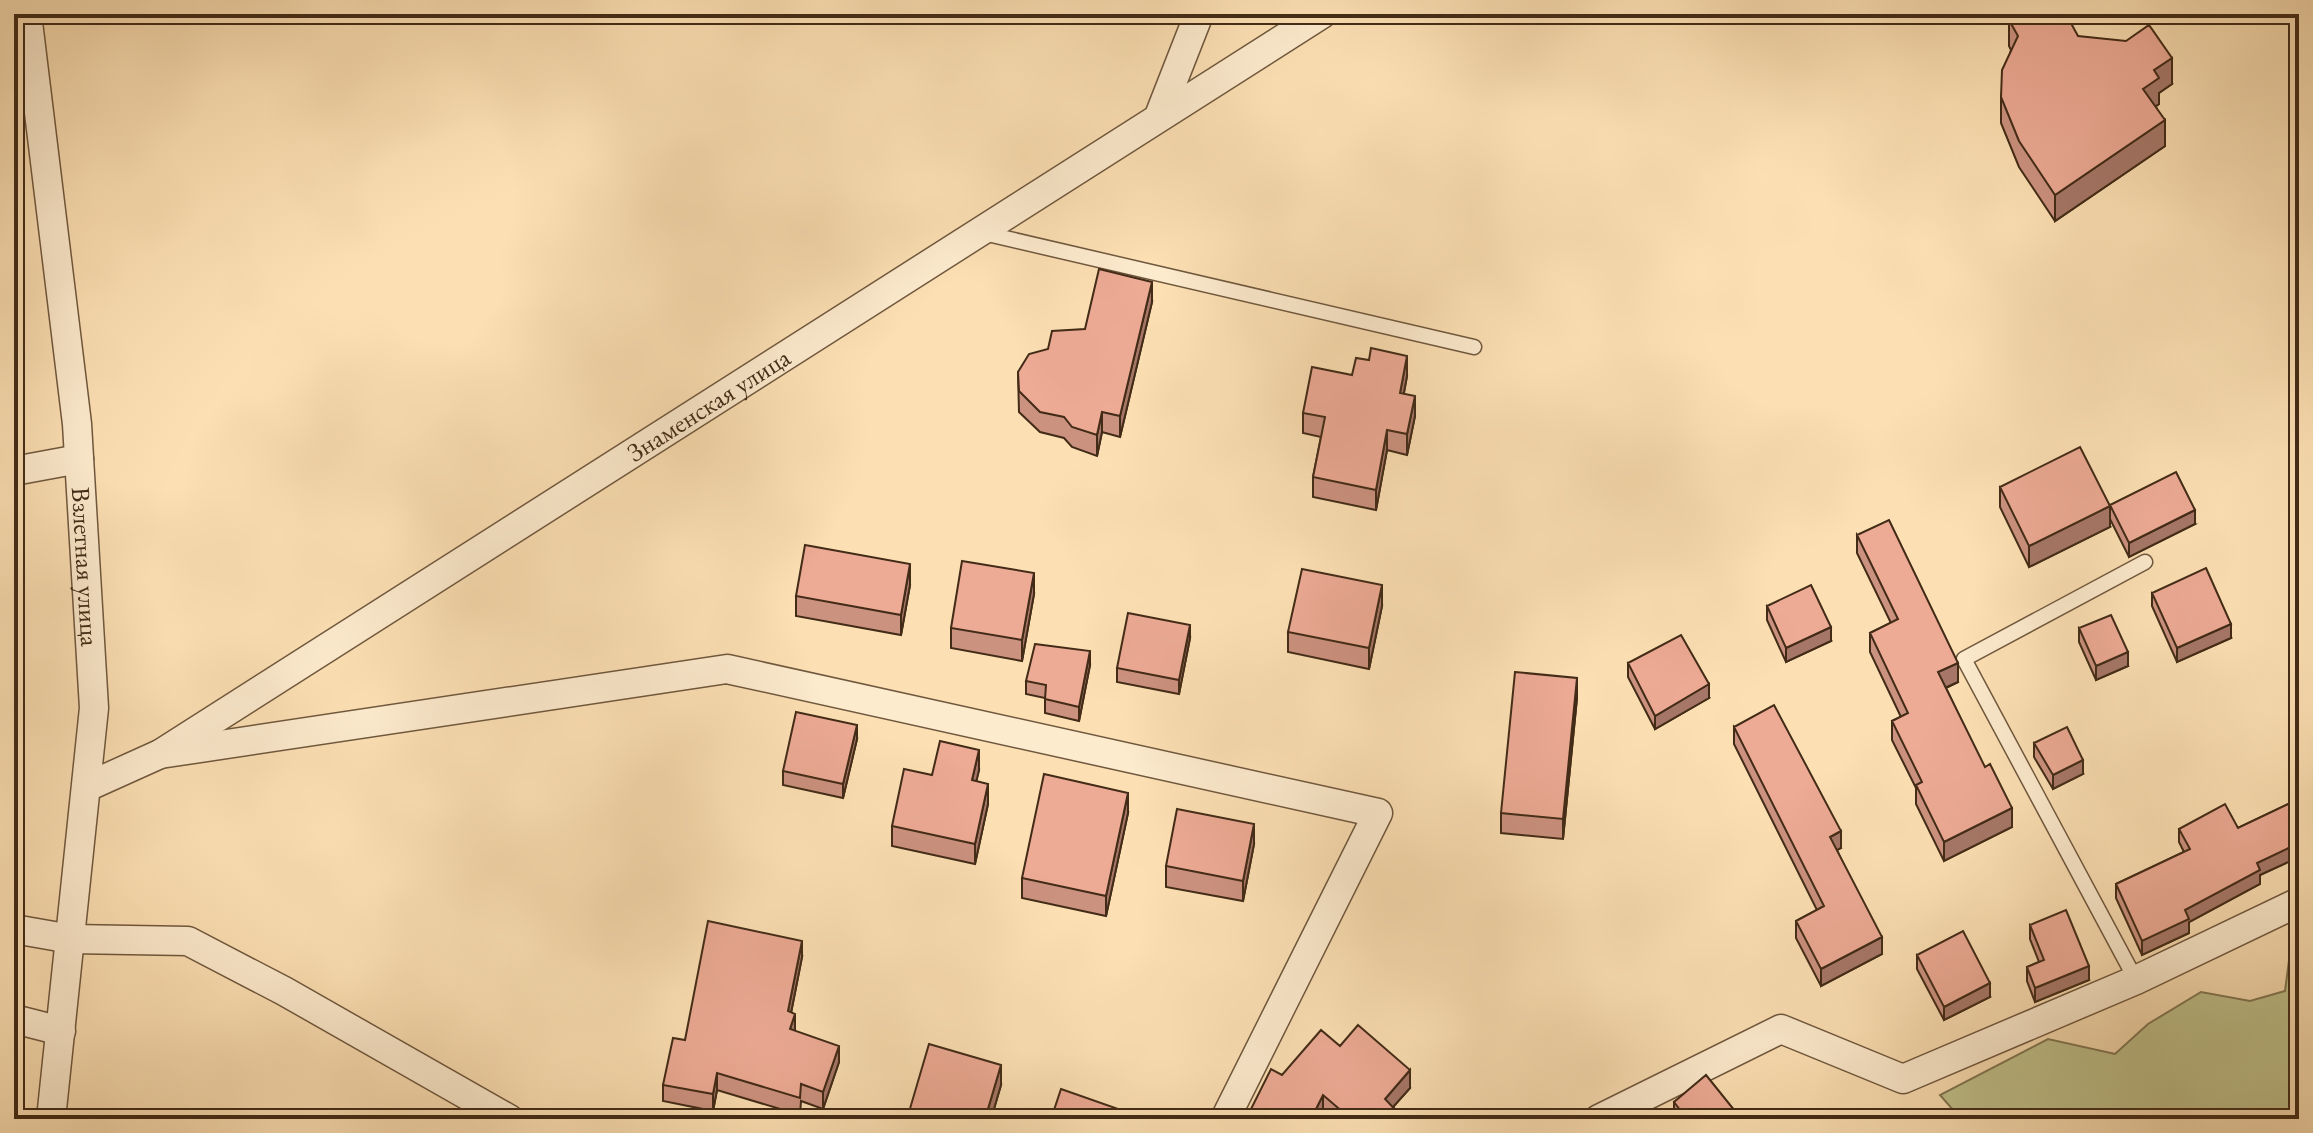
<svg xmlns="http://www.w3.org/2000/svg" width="2313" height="1133" font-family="'EB Garamond',serif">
	<rect width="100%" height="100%" fill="#fce0b4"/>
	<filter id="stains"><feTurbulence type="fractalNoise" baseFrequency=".0025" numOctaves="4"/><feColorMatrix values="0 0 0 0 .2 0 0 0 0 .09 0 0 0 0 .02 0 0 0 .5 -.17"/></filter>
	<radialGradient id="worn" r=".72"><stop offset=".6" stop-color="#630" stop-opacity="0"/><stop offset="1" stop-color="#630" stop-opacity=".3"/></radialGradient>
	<path fill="#c0c28c" stroke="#817652" stroke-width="2" d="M2299,927V1119H1961L1940,1095L2048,1039L2115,1054L2148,1024L2201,992L2250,1001L2285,991L2293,930Z"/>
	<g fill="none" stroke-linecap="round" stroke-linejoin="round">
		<g stroke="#70583e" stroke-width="17">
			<path id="lane" d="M979,232L1474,347
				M2136,980L1964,659L2145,562"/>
		</g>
		<g stroke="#70583e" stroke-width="31">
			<g id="street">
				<path id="s1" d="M27,14L77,424L94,708L51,1119"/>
				<path d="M1159,116L1199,14"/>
				<path d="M14,471L79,459"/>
				<path d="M160,754L727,669L1378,813L1225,1119"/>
				<path id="s2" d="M89,786L160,754L1322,14"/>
				<path d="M14,929L71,939L188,941L284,991L509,1119"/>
				<path d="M14,1019L61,1031"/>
				<path d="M1599,1119L1781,1029L1903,1079L2136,980L2299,902"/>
			</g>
		</g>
		<use href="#lane" stroke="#fdebce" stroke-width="14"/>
		<use href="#street" stroke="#fdebce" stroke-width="28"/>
	</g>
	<path fill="#cc9280" stroke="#422b17" stroke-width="2" d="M2009,20L2078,36L2172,84L2159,93V104L2156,106L2165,146L2055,221L2019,167L2001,123V97L2011,50L2009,46Z
		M1152,302L1120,437L1102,432L1097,456L1072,447L1064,438L1040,432L1019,412L1018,372L1048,349L1085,329Z
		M14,360L19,423V437L14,438Z
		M1352,375L1407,376L1404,393L1415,416L1407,455L1387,450L1376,510L1313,497V477L1321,437L1303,433V413Z
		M2000,487L2110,527L2029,567L2000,507Z
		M2110,505L2195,524L2129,557L2110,519Z
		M1857,535L1958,682L1946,688L2012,827L1944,861L1916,804V788L1892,740V721L1901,717L1870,652V633L1891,623L1857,553Z
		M910,585L901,635L796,616V596Z
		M2152,593L2231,638L2177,662L2152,606Z
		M1034,594L1022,661L951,648V628Z
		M1382,606L1369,669L1288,652V632Z
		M1767,606L1831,641L1786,662L1767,620Z
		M2079,628L2128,666L2096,680L2079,642Z
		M1190,638L1179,694L1117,682V668Z
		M1628,663L1709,698L1655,729L1628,677Z
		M1090,665L1079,721L1045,713V698L1026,694V681Z
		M1577,698L1563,839L1501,833V813Z
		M1734,727L1841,848L1837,850L1882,954L1821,986L1796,938V921L1817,910L1734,744Z
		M857,739L843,798L783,785V771Z
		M2034,743L2083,774L2053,789L2034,757Z
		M979,770L976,781L988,804L975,864L892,846V826L932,775Z
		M2299,799V857L2260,875V884L2189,922V933L2142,955L2116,898V884L2184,852L2179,842V829L2238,828Z
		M1128,813L1106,916L1022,898V878Z
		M1254,844L1243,901L1166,887V866Z
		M2030,925L2089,980L2035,1002L2027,981V967L2039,962L2030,939Z
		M1917,955L1990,997L1944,1020L1917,969Z
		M802,957L791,1013L795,1031L839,1062L823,1109L801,1101L800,1115L717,1090L713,1111L663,1101V1085L685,1040Z
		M1340,1046L1410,1088L1393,1107L1404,1119H1331L1282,1075Z
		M1001,1085L991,1119H909V1112Z
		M1674,1102L1739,1119H1676L1674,1116Z"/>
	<path fill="#a67768" stroke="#422b17" stroke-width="2" d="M2172,58V84L2159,93V104L2143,115V89L2154,70Z
		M2165,120V146L2055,221V195Z
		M1152,282V302L1120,437V416Z
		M1407,356V376L1400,413V393Z
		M1415,396V416L1407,455V434Z
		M1102,412V432L1097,456V435Z
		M1387,430V450L1376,510V490Z
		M2110,506V527L2029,567V546Z
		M2195,510V524L2129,557V543Z
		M910,564V585L901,635V615Z
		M1034,573V594L1022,661V640Z
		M1382,585V606L1369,669V648Z
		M2231,624V638L2177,662V648Z
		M1190,625V638L1179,694V680Z
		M1831,627V641L1786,662V648Z
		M1090,651V665L1079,721V707Z
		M2128,652V666L2096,680V666Z
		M1958,663V682L1938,691V672Z
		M1577,678V698L1563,839V819Z
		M1709,684V698L1655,729V716Z
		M857,725V739L843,798V784Z
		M979,750V770L972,801V780Z
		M2083,760V774L2053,789V775Z
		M988,784V804L975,864V844Z
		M1128,793V813L1106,916V896Z
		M2012,808V827L1944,861V842Z
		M1254,824V844L1243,901V881Z
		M1841,831V848L1830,854V837Z
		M2299,843V857L2260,875V884L2189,922V933L2142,955V941L2185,910L2257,863Z
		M1882,937V954L1821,986V969Z
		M802,941V957L788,1028V1011Z
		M2089,966V980L2035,1002V988Z
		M1990,983V997L1944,1020V1007Z
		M795,1014V1031L790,1029Z
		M839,1046V1062L823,1109V1092Z
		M1001,1065V1085L991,1119H985Z
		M1410,1070V1088L1385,1116V1099Z
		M717,1073V1090L713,1111V1094Z
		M1323,1095V1112L1320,1119H1311Z"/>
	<path fill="#edaa95" stroke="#422b17" stroke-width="2" d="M2020,14H2066L2078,36L2126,41L2149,25L2172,58L2154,70L2159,78L2143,89L2165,120L2055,195L2019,141L2001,97L2002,70L2018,36L2009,20Z
		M1099,269L1152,282L1120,416L1102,412L1097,435L1072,427L1064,417L1040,412L1019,391L1018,372L1029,354L1048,349L1052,331L1085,329Z
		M1371,348L1407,356L1400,393L1415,396L1407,434L1387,430L1376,490L1313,477L1325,417L1303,413L1312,367L1352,375L1356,358L1369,360Z
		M14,360L19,423L14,424Z
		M2080,447L2110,506L2029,546L2000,487Z
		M2176,472L2195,510L2129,543L2110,505Z
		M1889,520L1958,663L1938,672L1985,767L1990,764L2012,808L1944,842L1916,785L1922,782L1892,721L1908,713L1870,633L1898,619L1857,535Z
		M805,545L910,564L901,615L796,596Z
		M962,561L1034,573L1022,640L951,628Z
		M2206,568L2231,624L2177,648L2152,593Z
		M1302,569L1382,585L1369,648L1288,632Z
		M1811,585L1831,627L1786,648L1767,606Z
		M1128,613L1190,625L1179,680L1117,668Z
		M2111,615L2128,652L2096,666L2079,628Z
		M1681,635L1709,684L1655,716L1628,663Z
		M1035,644L1090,651L1079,707L1045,699L1046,685L1026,681Z
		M1515,672L1577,678L1563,819L1501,813Z
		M1774,705L1841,831L1830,837L1882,937L1821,969L1796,921L1824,906L1734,727Z
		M796,712L857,725L843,784L783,771Z
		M2067,727L2083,760L2053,775L2034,743Z
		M940,741L979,750L972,780L988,784L975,844L892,826L904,769L932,775Z
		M1044,774L1128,793L1106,896L1022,878Z
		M2299,799V843L2257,863L2260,870L2185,910L2189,919L2142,941L2116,884L2190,849L2179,829L2225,804L2238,828Z
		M1177,809L1254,824L1243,881L1166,866Z
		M2066,910L2089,966L2035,988L2027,967L2044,960L2030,925Z
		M708,921L802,941L788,1011L795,1014L790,1029L839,1046L823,1092L801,1084L800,1098L717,1073L713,1094L663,1085L673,1038L685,1040Z
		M1963,931L1990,983L1944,1007L1917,955Z
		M1358,1025L1410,1070L1385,1099L1404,1119H1351L1323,1095L1311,1119H1246L1271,1069L1282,1075L1321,1030L1340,1046Z
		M929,1044L1001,1065L985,1119H933L909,1112Z
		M1706,1075L1739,1116L1736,1119H1687L1674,1102Z
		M1061,1089L1124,1111L1121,1119H1051Z"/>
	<g text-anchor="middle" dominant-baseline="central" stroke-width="6" stroke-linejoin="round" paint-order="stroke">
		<g font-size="26" fill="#422b17" stroke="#fdebce">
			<text stroke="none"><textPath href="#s2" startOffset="728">Знаменская улица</textPath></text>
			<text stroke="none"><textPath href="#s1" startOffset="556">Взлетная улица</textPath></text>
		</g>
	</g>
	<rect width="2313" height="1133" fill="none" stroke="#fce0b4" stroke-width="48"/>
	<rect x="16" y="16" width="2281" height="1101" fill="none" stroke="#422b17" stroke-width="4"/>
	<rect x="24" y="24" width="2265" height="1085" fill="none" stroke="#422b17" stroke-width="2"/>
	<rect width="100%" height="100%" filter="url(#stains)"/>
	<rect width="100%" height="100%" fill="url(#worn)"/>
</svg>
